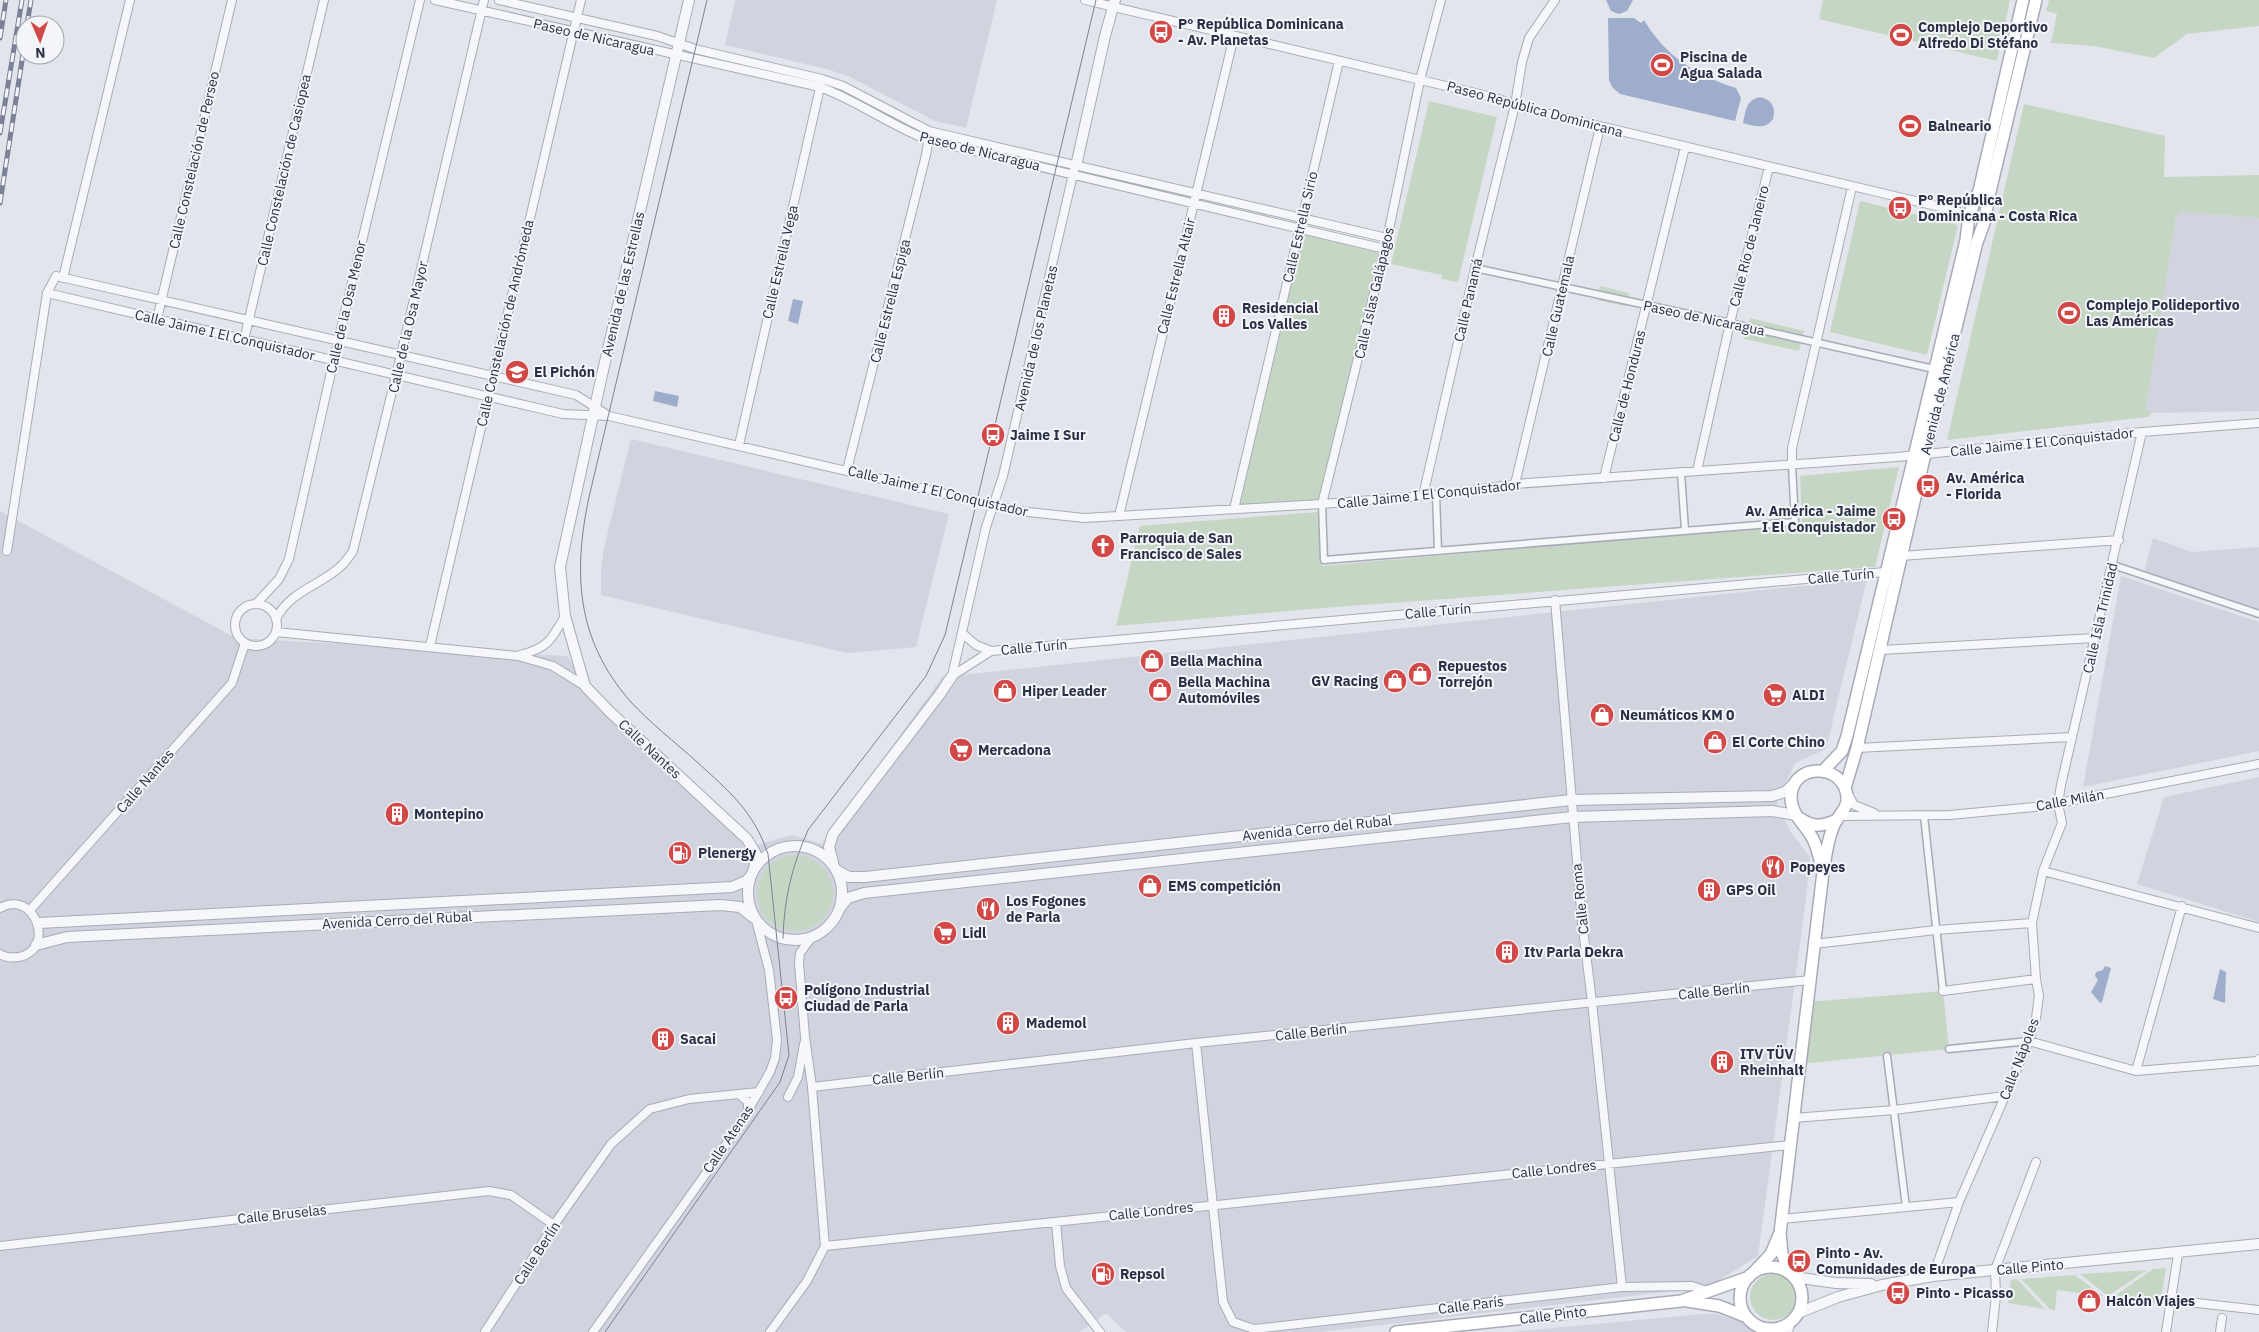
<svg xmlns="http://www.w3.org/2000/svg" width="2259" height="1332" font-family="'IBM Plex Sans',sans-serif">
	<rect width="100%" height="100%" fill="#e3e5ec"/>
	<path fill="#d1d4de" d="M735,0H997L966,128L935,121L848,76L826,69L725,45Z
		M2182,212L2259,218V411L2152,413L2146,408L2176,217Z
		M631,439L949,514L916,647L847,653L601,595V571L604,548Z
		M0,511L236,638L567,656L593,691L757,845L792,835L822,844L942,677L1867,579L1826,749L1795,763L1777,803L1790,831L1810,857L1806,899L1758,1256L1708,1287L1321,1332H1126L1106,1313L1080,1332H0Z
		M2153,538L2192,552L2259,547V610L2144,572Z
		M2121,576L2259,622V751L2083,787Z
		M2259,777V922L2137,884L2164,797Z
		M1702,1314H1715L1742,1322L1755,1332H1511Z"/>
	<path fill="#c6d6c4" d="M1823,0H2010L1997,61L1819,19Z
		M2049,0H2259V26L2187,34L2154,58L2094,46L2051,43L2057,14L2046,11Z
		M1429,101L1497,117L1458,282L1441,279L1442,275L1391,264Z
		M2024,104L2165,136L2164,177L2259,175V218L2182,212L2176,217L2146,408L2152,413L2148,417L1947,440Z
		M1860,201L1958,225L1927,355L1830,332Z
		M1301,228L1380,247L1322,504L1235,509Z
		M1600,286L1629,293L1626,306L1597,300Z
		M1750,318L1804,331L1799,351L1744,339Z
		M1899,467L1875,567L1336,607L1116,626L1140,526L1318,512L1322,566L1802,523L1800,476Z
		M757 893a38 38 0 1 1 76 0a38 38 0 1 1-76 0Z
		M1943,991L1949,1049L1800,1064L1807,1002Z
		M2166,1268L2160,1304L2112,1298L2153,1269Z
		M2147,1270L2108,1296L2080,1274Z
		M1750 1297a23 23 0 1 1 46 0a23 23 0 1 1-46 0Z
		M2075,1275L2103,1296L2057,1290L2055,1310H2051L2021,1279Z
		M2017,1279L2045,1309L2008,1303L2011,1280Z"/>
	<path fill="#9eadcc" d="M1606,0H1633L1627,11L1619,14L1611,11Z
		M1608,18H1634L1641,23L1644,20C1665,56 1697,76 1736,88L1741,98L1735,121L1620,94L1612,87L1609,80Z
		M1760,97C1772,100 1776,107 1773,119C1765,130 1755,126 1743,123C1746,110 1746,100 1760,97Z
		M793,299L803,301L798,324L788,321Z
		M655,391L679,396L677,407L653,401Z
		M2105,966L2111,968L2102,1002L2100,1003L2091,992L2098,980L2095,976L2096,972L2103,970Z
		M2220,969L2226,972L2225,1003L2213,999Z"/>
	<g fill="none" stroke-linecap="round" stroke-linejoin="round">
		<g stroke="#a8abb7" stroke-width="9">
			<path id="pedestrian" d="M1475,268L1730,323L1934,369
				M1681,473L1685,530
				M1436,495L1438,551
				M1322,504L1324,560L1795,522L1792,465
				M2113,565L2259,614
				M1924,816L1943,991
				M1949,1049L2029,1041
				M1887,1056L1906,1207"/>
		</g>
		<g stroke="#a8abb7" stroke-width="10">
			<path id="minor" d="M435,0L820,87C858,101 891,126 928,140L1385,249
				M499,0L657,36L695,49L822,79L843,86L929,131L1387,238
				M1085,0L1492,97L1528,109L1953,210L1985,220
				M63,278L130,0
				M47,293L563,414L609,416L1019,511L1084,518L1322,504L1448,494L1515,484L1897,457L2142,432L2259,423
				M157,319L232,0
				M244,340L324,0
				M739,445L821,83
				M1792,465V448L1852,187
				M847,470L926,155L929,137
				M1697,471L1730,323L1769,167
				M1604,478L1685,147
				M1515,484L1600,127
				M1423,496L1475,268L1515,105L1522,62L1529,38L1555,0
				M1322,504L1385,249L1420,80L1441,0
				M1234,509L1339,61
				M1119,516L1234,36
				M7,551L47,293L56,276L576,395L609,416
				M1901,556L2119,540
				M1555,600L1582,921L1592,1002L1622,1287
				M256,604L279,579L289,559L338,341L420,0
				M235 625a21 21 0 1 1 42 0a21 21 0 1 1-42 0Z
				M276,619C290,591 319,586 340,567C345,563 349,557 353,551L401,355L484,0
				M276,632L518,656L553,666L585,686
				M962,633L976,645L991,651L1885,572
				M430,646L581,0
				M1881,650L2095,638
				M520,655C548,648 551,640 565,616
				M952,676L986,527L1003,476L1074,170
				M952,676L991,651
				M1857,748L2072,737
				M1848,794L1854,805L1874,813
				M1841,816L1950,815L2044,806L2259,764
				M2043,871L2259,928
				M0,908C34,888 57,949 19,957C12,958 6,958 0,954
				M30,910L232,683L245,643
				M811,938L800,953L799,963L805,1037L812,1087L825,1246L1790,1145
				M1814,944L1936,930L2032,923
				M1943,991L2036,979
				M2029,1041L2136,1071L2258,1061L2259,1059
				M1196,1043L1223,1302L1233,1322L1254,1329L1622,1287L1692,1286L1707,1291
				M2136,1071L2182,906
				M812,1087L1196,1043L1810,980
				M788,1097L798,1077L804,1044
				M748,1110V1102L739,1094L759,1092
				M1794,1118L1894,1110L2005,1096
				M1782,1219L1959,1202
				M1056,1222L1060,1266L1066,1288L1100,1332
				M0,1246L489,1191L511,1195L554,1225
				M1933,1276L1959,1202L2029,1041L2036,1018L2039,996L2036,979L2032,923L2043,871L2062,823L2058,804L2061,785L2142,432
				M2171,1300L2259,1310
				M1776,1328L1777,1332
				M485,1332L554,1225L611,1144L650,1109L689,1099L739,1094
				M593,1332L717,1158L744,1117L770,1072L775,1058L777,1040L769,970L756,920
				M770,1332L807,1281L825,1246
				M1788,1332L1791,1321
				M1992,1332L1996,1296L1995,1270L2036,1162
				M2166,1332L2178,1254
				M2220,1332L2222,1318"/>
		</g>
		<g stroke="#a8abb7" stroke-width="12">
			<path id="tertiary" d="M689,0L602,375L560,567L565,616L585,686L610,712L747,839L756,854L754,870
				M1076,166L1105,36L1115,0
				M748 893a47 47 0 1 1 94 0a47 47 0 1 1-94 0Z
				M833,862L829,847L833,834L940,694L952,676
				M836,870L849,877H865L1571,800L1772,796L1785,792L1796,782
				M840,908L848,898L864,893L1572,817L1772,811L1796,815
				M39,923L732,887L746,881L751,876
				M36,945L67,937L721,905L740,907L754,918
				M1794,1277L1836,1283L1871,1284
				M1798,1313L1838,1297L1882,1285L1933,1276L2259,1244"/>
		</g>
		<g stroke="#a8abb7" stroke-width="14">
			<path id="secondary" d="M1823,771L1842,751L1847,736L1966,240L1969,215L1979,191L2023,0
				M1845,788L1857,748L1925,454L1977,242L1985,220L1988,200L2036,0
				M1801,819C1814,828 1823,826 1837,820
				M1740 1298a31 31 0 1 1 62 0a31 31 0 1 1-62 0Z
				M1755,1271L1771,1254L1779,1235
				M1792,1275L1782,1254L1780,1233L1823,872C1826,855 1828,836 1836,821C1840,814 1846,809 1847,801C1849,764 1793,760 1791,796C1790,814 1806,825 1813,839C1818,849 1820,861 1823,872
				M1687,1301L1719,1306L1747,1317
				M1396,1332L1681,1301L1749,1277"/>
		</g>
		<use href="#pedestrian" stroke="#f6f7fa" stroke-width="6"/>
		<use href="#minor" stroke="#f6f7fa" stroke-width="8"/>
		<use href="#tertiary" stroke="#f6f7fa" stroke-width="10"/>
		<use href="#secondary" stroke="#fff" stroke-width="11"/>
		<path stroke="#7c8296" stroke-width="1" d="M783,938C784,899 792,866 808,830L926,676L945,635L1096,0
			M605,1332L780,1082L789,1055L768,854C754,812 729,791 697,762C675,742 650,723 630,701C576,639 573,573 589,497L707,0"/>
		<g stroke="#7c8296" stroke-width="5">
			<path id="rail" d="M27,25L31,0
				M0,38L6,0
				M0,133L22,0
				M0,203L25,41"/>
		</g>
		<use href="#rail" stroke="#f3f5f9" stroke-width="3" stroke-dasharray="9" stroke-linecap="butt"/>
	</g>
	<defs>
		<g id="bus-disc" transform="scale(1.25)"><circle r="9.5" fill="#d24847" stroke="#f3f5f9"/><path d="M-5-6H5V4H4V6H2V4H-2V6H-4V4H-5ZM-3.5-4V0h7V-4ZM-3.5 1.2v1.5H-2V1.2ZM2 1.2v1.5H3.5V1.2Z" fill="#fff"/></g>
		<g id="stadium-disc" transform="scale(1.25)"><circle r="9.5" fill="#d24847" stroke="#f3f5f9"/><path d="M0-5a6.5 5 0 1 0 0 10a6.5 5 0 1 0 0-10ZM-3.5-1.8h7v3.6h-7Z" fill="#fff"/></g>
		<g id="building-disc" transform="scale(1.25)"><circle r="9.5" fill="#d24847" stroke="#f3f5f9"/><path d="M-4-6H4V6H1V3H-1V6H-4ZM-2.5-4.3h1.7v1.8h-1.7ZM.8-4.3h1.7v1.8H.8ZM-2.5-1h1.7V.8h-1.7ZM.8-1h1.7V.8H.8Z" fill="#fff"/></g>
		<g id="school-disc" transform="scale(1.25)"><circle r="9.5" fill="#d24847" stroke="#f3f5f9"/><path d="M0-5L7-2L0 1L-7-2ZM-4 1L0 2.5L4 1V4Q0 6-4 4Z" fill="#fff"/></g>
		<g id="church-disc" transform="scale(1.25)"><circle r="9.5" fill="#d24847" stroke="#f3f5f9"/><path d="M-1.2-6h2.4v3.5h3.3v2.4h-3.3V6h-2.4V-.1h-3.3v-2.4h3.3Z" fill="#fff"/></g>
		<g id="shop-disc" transform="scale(1.25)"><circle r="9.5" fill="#d24847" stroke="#f3f5f9"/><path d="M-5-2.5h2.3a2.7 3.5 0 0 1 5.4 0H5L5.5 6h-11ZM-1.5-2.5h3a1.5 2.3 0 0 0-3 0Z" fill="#fff"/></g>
		<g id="supermarket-disc" transform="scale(1.25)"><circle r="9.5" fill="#d24847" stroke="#f3f5f9"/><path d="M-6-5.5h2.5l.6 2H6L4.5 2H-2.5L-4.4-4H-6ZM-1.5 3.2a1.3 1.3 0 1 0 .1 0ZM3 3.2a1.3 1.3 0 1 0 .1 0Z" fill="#fff"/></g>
		<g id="fuel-disc" transform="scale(1.25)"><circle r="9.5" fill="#d24847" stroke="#f3f5f9"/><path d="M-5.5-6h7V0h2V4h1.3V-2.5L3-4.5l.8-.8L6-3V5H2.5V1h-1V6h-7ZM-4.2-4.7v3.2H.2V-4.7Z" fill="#fff"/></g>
		<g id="restaurant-disc" transform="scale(1.25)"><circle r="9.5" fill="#d24847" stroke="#f3f5f9"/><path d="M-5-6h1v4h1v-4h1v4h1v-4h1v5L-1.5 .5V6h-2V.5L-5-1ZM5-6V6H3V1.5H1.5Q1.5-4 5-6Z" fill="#fff"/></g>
	</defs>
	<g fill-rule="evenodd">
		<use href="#bus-disc" x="1161" y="32"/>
		<use href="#stadium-disc" x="1901" y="35"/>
		<use href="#stadium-disc" x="1662" y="65"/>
		<use href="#stadium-disc" x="1910" y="126"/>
		<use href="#bus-disc" x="1900" y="208"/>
		<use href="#stadium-disc" x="2069" y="313"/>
		<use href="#building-disc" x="1224" y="316"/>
		<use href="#school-disc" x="517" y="372"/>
		<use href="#bus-disc" x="993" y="435"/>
		<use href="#bus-disc" x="1928" y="486"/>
		<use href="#bus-disc" x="1894" y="519"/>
		<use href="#church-disc" x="1103" y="546"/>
		<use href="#shop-disc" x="1152" y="661"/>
		<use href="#shop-disc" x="1420" y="674"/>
		<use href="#shop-disc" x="1395" y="681"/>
		<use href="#shop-disc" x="1160" y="690"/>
		<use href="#shop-disc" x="1005" y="691"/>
		<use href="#supermarket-disc" x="1775" y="695"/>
		<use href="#shop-disc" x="1602" y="715"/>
		<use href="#shop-disc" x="1715" y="742"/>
		<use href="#supermarket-disc" x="961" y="750"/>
		<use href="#building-disc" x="397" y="814"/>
		<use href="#fuel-disc" x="680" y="853"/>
		<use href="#restaurant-disc" x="1773" y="867"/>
		<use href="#shop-disc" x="1150" y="886"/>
		<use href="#building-disc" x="1709" y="890"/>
		<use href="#restaurant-disc" x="988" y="909"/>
		<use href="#supermarket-disc" x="945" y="933"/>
		<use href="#building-disc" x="1507" y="952"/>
		<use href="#bus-disc" x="786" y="998"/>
		<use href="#building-disc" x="1008" y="1023"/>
		<use href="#building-disc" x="663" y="1039"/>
		<use href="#building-disc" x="1722" y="1062"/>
		<use href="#bus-disc" x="1799" y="1261"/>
		<use href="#fuel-disc" x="1103" y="1274"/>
		<use href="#bus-disc" x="1898" y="1293"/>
		<use href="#shop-disc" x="2089" y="1301"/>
	</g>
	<g text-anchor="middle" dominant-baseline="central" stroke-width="4" stroke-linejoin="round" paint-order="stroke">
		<g font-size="14" font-weight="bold" fill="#2a3045" stroke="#f3f5f9" text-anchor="start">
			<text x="1178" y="24">Pº República Dominicana<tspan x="1178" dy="16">- Av. Planetas</tspan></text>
			<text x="1918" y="27">Complejo Deportivo<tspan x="1918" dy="16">Alfredo Di Stéfano</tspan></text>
			<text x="1680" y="57">Piscina de<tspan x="1680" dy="16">Agua Salada</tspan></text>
			<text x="1928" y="126">Balneario</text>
			<text x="1918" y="200">Pº República<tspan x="1918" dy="16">Dominicana - Costa Rica</tspan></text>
			<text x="2086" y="305">Complejo Polideportivo<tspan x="2086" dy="16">Las Américas</tspan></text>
			<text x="1242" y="308">Residencial<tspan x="1242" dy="16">Los Valles</tspan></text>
			<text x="534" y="372">El Pichón</text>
			<text x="1010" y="435">Jaime I Sur</text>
			<text x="1946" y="478">Av. América<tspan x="1946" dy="16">- Florida</tspan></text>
			<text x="1876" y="511" text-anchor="end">Av. América - Jaime<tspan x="1876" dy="16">I El Conquistador</tspan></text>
			<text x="1120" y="538">Parroquia de San<tspan x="1120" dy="16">Francisco de Sales</tspan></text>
			<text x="1170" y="661">Bella Machina</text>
			<text x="1438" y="666">Repuestos<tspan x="1438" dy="16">Torrejón</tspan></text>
			<text x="1378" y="681" text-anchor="end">GV Racing</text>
			<text x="1178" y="682">Bella Machina<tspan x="1178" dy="16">Automóviles</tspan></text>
			<text x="1022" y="691">Hiper Leader</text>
			<text x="1792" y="695">ALDI</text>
			<text x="1620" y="715">Neumáticos KM 0</text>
			<text x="1732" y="742">El Corte Chino</text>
			<text x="978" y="750">Mercadona</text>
			<text x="414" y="814">Montepino</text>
			<text x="698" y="853">Plenergy</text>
			<text x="1790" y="867">Popeyes</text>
			<text x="1168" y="886">EMS competición</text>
			<text x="1726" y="890">GPS Oil</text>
			<text x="1006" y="901">Los Fogones<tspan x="1006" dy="16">de Parla</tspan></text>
			<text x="962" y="933">Lidl</text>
			<text x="1524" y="952">Itv Parla Dekra</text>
			<text x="804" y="990">Polígono Industrial<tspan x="804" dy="16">Ciudad de Parla</tspan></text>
			<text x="1026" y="1023">Mademol</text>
			<text x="680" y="1039">Sacai</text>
			<text x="1740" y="1054">ITV TÜV<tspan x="1740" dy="16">Rheinhalt</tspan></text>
			<text x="1816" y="1253">Pinto - Av.<tspan x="1816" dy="16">Comunidades de Europa</tspan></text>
			<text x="1120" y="1274">Repsol</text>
			<text x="1916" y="1293">Pinto - Picasso</text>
			<text x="2106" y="1301">Halcón Viajes</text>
		</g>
		<g font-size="14" fill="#2a3045" stroke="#f3f5f9">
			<text transform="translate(594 37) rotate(13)">Paseo de Nicaragua</text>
			<text transform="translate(1535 109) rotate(15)">Paseo República Dominicana</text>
			<text transform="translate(980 151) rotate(14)">Paseo de Nicaragua</text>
			<text transform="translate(194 160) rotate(-77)">Calle Constelación de Perseo</text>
			<text transform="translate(284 170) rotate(-77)">Calle Constelación de Casiopea</text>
			<text transform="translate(1300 227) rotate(-77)">Calle Estrella Sirio</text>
			<text transform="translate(1749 246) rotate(-76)">Calle Río de Janeiro</text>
			<text transform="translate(780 262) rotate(-77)">Calle Estrella Vega</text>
			<text transform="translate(1176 276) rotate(-76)">Calle Estrella Altair</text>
			<text transform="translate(623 284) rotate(-77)">Avenida de las Estrellas</text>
			<text transform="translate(1374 293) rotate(-77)">Calle Islas Galápagos</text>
			<text transform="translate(1468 300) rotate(-77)">Calle Panamá</text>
			<text transform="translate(890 301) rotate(-76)">Calle Estrella Espiga</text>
			<text transform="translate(1558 306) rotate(-77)">Calle Guatemala</text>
			<text transform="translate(346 307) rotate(-77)">Calle de la Osa Menor</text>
			<text transform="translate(1704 318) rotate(12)">Paseo de Nicaragua</text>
			<text transform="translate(505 323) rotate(-77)">Calle Constelación de Andrómeda</text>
			<text transform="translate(408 327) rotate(-77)">Calle de la Osa Mayor</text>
			<text transform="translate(225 335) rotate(13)">Calle Jaime I El Conquistador</text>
			<text transform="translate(1036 338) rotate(-77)">Avenida de los Planetas</text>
			<text transform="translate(1627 386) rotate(-76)">Calle de Honduras</text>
			<text transform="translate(1940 394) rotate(-76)">Avenida de América</text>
			<text transform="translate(2042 442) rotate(-6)">Calle Jaime I El Conquistador</text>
			<text transform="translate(938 491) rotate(13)">Calle Jaime I El Conquistador</text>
			<text transform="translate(1429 494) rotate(-6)">Calle Jaime I El Conquistador</text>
			<text transform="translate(1841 576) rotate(-5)">Calle Turín</text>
			<text transform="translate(1438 611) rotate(-5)">Calle Turín</text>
			<text transform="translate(2100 618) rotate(-77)">Calle Isla Trinidad</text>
			<text transform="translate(1034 647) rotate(-5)">Calle Turín</text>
			<text transform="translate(650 749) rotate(43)">Calle Nantes</text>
			<text transform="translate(145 781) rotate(-49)">Calle Nantes</text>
			<text transform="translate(2070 800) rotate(-10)">Calle Milán</text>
			<text transform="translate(1317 828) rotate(-6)">Avenida Cerro del Rubal</text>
			<text transform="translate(1580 899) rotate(-96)">Calle Roma</text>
			<text transform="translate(397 920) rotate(-3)">Avenida Cerro del Rubal</text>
			<text transform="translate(1714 991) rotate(-6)">Calle Berlín</text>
			<text transform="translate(1311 1032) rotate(-6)">Calle Berlín</text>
			<text transform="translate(2019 1059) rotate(-69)">Calle Nápoles</text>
			<text transform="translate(908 1076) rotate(-6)">Calle Berlín</text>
			<text transform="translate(728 1139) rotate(-56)">Calle Atenas</text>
			<text transform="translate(1554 1169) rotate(-6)">Calle Londres</text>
			<text transform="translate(1151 1211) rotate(-6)">Calle Londres</text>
			<text transform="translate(282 1214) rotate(-6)">Calle Bruselas</text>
			<text transform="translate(537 1253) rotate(-57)">Calle Berlín</text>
			<text transform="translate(2030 1267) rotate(-5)">Calle Pinto</text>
			<text transform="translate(1471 1305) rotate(-7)">Calle París</text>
			<text transform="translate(1553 1315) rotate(-7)">Calle Pinto</text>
		</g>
	</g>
	<g transform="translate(40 40) rotate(178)"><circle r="24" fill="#f3f5f9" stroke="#a3a6b1"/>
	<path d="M0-4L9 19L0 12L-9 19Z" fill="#d24847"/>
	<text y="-8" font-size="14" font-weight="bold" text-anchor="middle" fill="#2a3045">N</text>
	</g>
</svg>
